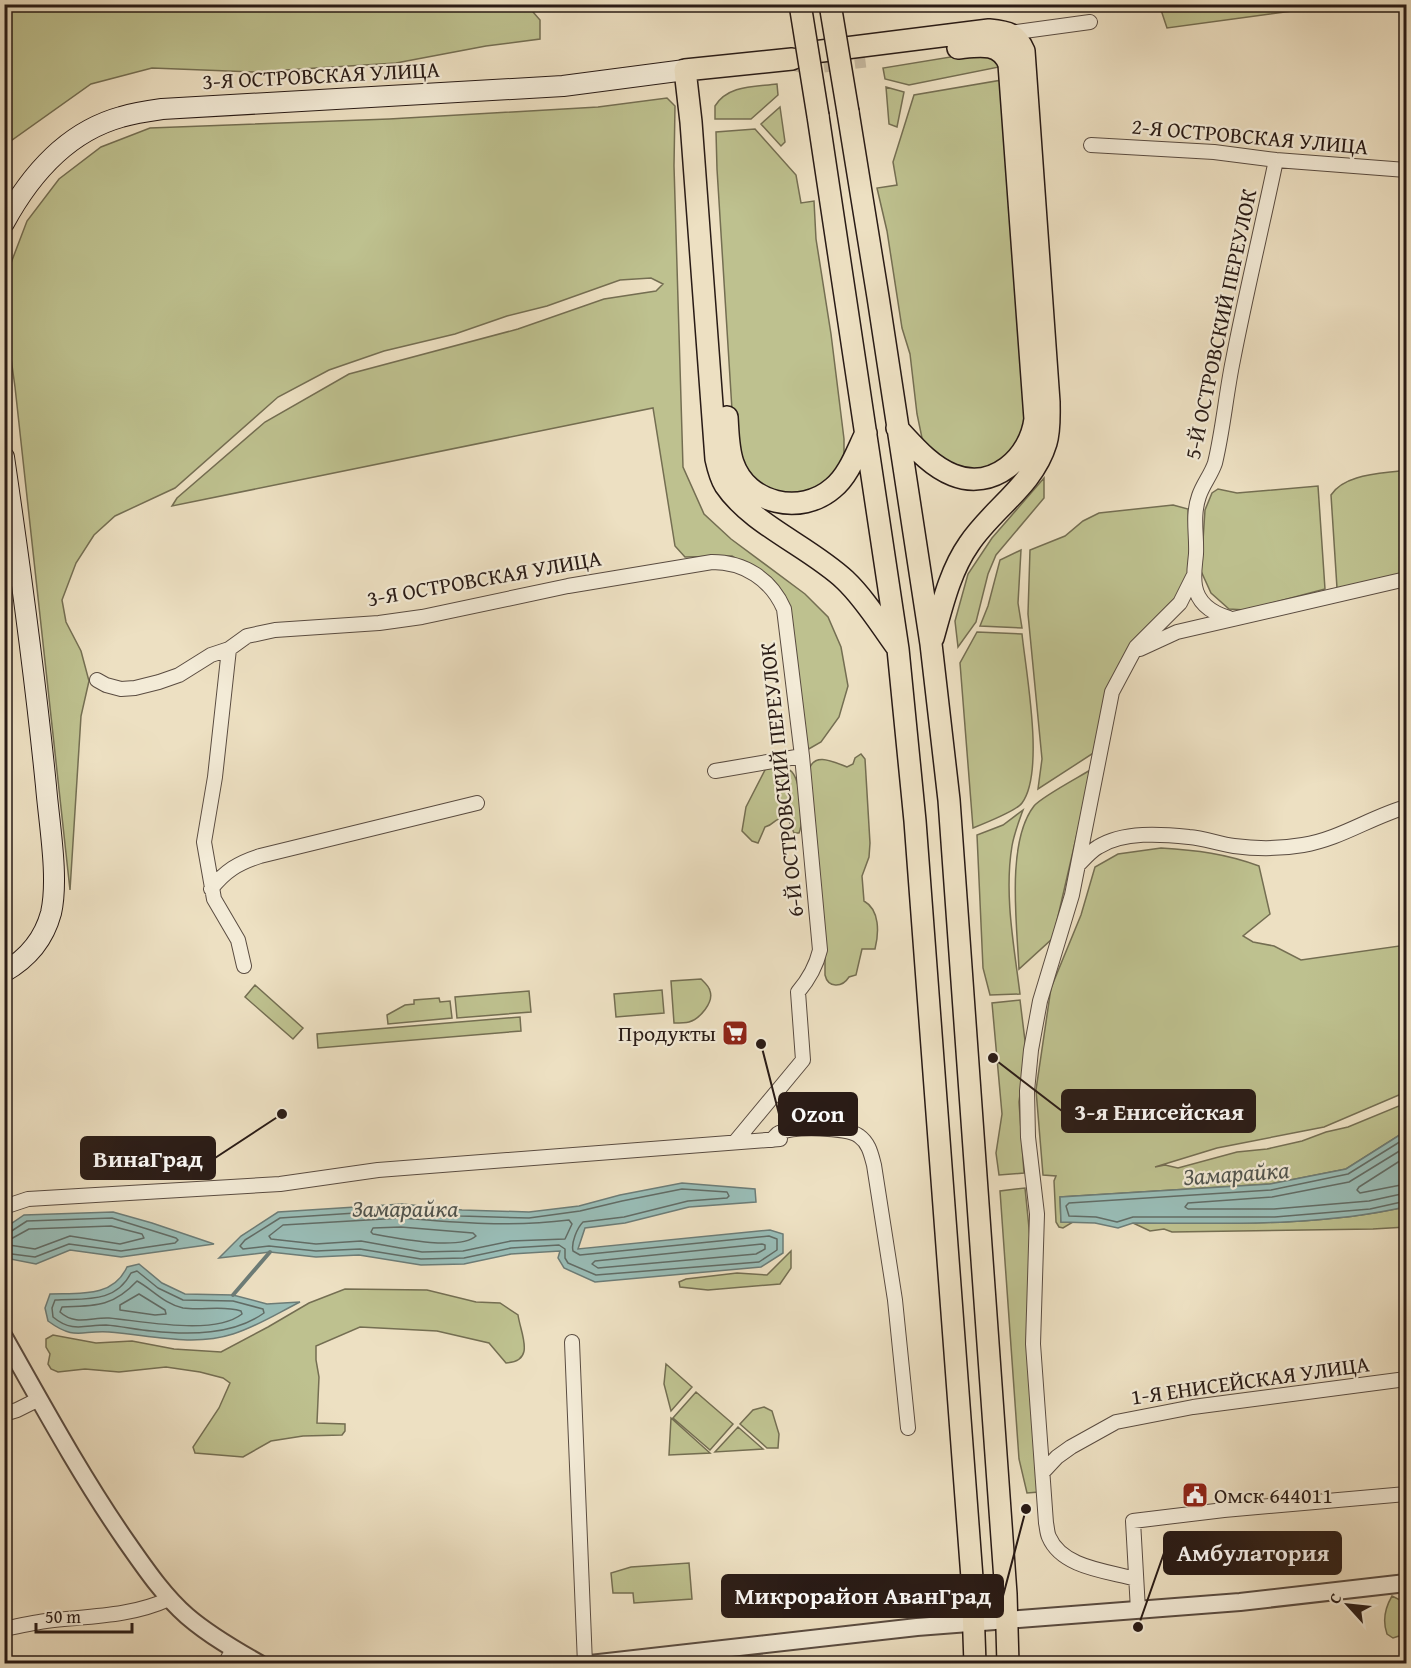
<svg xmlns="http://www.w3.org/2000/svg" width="1411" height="1668" font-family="'Gentium Book Plus',serif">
	<rect width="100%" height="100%" fill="#ede0c2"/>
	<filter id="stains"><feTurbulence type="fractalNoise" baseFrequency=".00333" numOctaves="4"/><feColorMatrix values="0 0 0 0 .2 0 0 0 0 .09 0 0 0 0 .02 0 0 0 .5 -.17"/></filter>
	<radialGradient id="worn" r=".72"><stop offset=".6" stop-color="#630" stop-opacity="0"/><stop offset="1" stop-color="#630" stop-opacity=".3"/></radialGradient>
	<path fill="#bec18f" stroke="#746e52" stroke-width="1.5" d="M1159,4H1336V5L1167,28Z
		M527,5L540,20V39L486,46L396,63L254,72L152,68L91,84L5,145V5Z
		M981,52L1004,66L909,85L885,79L883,68Z
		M1008,79L1027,427L1009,458L985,469H960L929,450L922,438L917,414L910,354L902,328L887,231L877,188L897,185L893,162L914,95Z
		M777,84L778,95L751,119H715V106C728,85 754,87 777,84Z
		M886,87L904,92L897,127L889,124Z
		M667,98L675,106L674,166L683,467L704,514L731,539L805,594L828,617L841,647L848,686L839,717L821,742L807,750L774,581L732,556L685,557L675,546L653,408L172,506L177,498L265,422L349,374L518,329L604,299L656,291L663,284L651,278L620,280L547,306L507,316L455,334L384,351L329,370L278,397L175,488L115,516L94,535L76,563L62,600L66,622L81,651L89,681L81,716L70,890L15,387L5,315L11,263L27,221L59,179L101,147L150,128L389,119L598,107Z
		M780,107L785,142L781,146L761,124Z
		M755,129L796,175L801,203L814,201L816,239L831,334L844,439V455L840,468L817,491L789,497L752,482L734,442L717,169L716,132Z
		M1406,470V574L1343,589L1337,588L1331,495C1345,473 1383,474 1406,470Z
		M1044,478V498L996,555L988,574L976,622L958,647L955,621L968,574L992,538Z
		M1318,486L1325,589L1245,610L1229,609L1211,593L1201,571L1205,510L1212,493L1218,489L1237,493Z
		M1173,505L1188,509L1191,563L1181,592L1132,645L1095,752L1038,789L1042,759L1028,614L1030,550L1065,536L1083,521L1099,513Z
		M1021,550L1018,603L1022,628L980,626L988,606L1000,560Z
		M977,632L1022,634C1026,673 1045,772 1022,803C1017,810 983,824 973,828L960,663Z
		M861,754L865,759L870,843L869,857L862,876L864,901C880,910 879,933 875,949H862L856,975L849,977C842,988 828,988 825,975V934L809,771C813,751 834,762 847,767L853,764L855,758Z
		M780,764C783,767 789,769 792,772C801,783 804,821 799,833H794L789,821C773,815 777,824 765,827L758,843L752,841L742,831L746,807L766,768Z
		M1092,769L1053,938L1019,969C1017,925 1006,842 1034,806C1041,797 1081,776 1092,769Z
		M1023,810C1019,821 1014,834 1012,846C1004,894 1014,946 1020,994L990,995L983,968L977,835L1003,825Z
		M1161,848C1196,850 1227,854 1259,866L1270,914L1243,936L1253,942L1274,946L1301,960L1406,945V1092L1324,1127L1217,1148L1155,1167L1165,1165L1178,1168L1237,1152L1267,1149L1302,1141L1326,1132L1348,1127L1406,1103V1131L1346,1169L1270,1184L1060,1197L1061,1222H1073L1063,1228L1059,1227L1056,1222L1054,1181L1056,1176L1043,1175L1036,1090L1051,988L1081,915L1095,867L1118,854Z
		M701,979C704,982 709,986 710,991C714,1002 700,1019 689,1022C685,1023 679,1023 674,1023L671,981Z
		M255,985L303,1028L293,1039L245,997Z
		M662,990L664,1013L616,1017L614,994Z
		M529,991L531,1012L457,1018L455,997Z
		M439,998L440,1002L450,1001L452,1018L388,1024L387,1015L405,1005L414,1004V1000Z
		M1020,1000L1026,1049L1019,1102L1024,1173L999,1175L996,1153L1002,1114L992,1003Z
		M520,1017L521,1031L318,1048L317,1034Z
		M1025,1188L1030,1238L1039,1492L1027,1493L1019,1459L1000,1191Z
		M1406,1202V1227L1373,1229L1172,1232L1164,1229L1150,1231L1133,1223C1223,1223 1316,1227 1405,1207Z
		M791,1251V1268L780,1284L708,1290L680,1287L679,1282L686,1279L737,1273L767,1275Z
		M345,1289L427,1290L476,1302L500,1303L518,1315C521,1335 536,1361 506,1363L489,1343L437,1331L360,1327L316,1346V1360L319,1377L317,1423L345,1424V1431L342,1435L303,1436L271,1441L243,1457L195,1453L193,1447L219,1408L230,1383L223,1378L200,1372L166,1367L119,1372L85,1369L58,1372L51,1369L48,1364L50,1354L46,1347V1339L53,1335L96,1343L132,1341L174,1349L221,1352L268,1327L309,1303Z
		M666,1364L692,1387L671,1411L664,1384Z
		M696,1392L733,1424L710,1450L673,1418Z
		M764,1407L772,1411L779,1434L778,1448H767L740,1424L753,1410Z
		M671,1418L710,1453L669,1455Z
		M738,1427L763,1449L715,1452Z
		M689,1563L692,1599L634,1603L633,1593H613L611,1573L631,1567Z
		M1392,1596L1404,1602L1405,1631L1399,1636L1393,1638L1387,1634C1382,1620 1385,1608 1392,1596Z"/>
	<path fill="#99bdb7" stroke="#6c7c77" stroke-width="1.5" d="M1406,1131L1405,1207C1316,1227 1224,1223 1133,1223L1118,1228L1095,1223L1061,1222L1060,1197L1270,1184L1346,1169Z
		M682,1183L755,1189L756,1202L689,1207L625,1223L585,1228L578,1249L770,1230L783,1234V1253L761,1267L595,1282L564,1268L558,1258L560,1251L511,1254L464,1264L421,1265L359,1255L316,1257L270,1252L219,1258L241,1236L278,1212L402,1204L462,1210L529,1212L579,1206L620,1195Z
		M113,1212L152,1223L214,1244L121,1257L70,1250L36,1264L5,1258V1228L24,1215Z
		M139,1264L162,1283L185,1294L233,1295L267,1304L300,1302C278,1313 256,1327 233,1334C193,1347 149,1335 109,1332C81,1330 75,1341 48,1321L45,1308L50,1294C79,1293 113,1298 127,1267Z"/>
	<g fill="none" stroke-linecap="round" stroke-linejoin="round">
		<path stroke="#616c66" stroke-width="1.5" d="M1406,1138L1348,1174L1271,1190L1069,1203L1066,1206L1069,1216L1096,1217L1117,1222L1133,1217H1275L1370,1209L1406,1201
			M1406,1147L1349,1182L1272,1197L1188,1203L1185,1207L1188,1209H1274L1369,1201L1406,1193
			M1406,1157L1359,1187L1357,1190L1360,1193L1406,1184
			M682,1189L727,1192L729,1196L727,1198L688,1201L624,1217L583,1222C577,1228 571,1243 573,1251L580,1255L769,1236L777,1239V1250L759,1262L596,1275L568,1263L565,1258V1249L559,1245L511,1248L464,1258L421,1259L360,1249L316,1251L269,1246L243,1249L240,1246L245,1240L280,1218L401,1210L461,1216L529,1218L580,1211L622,1201Z
			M401,1218C460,1223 510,1227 569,1220L572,1224L565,1239L511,1241L463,1251L422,1252L361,1241L316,1244L271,1239L269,1236L283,1225Z
			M111,1226L142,1234L144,1238L120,1244L70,1236L35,1249L9,1245L7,1243L9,1240L29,1229Z
			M401,1227L473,1233L476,1236C459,1251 395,1238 373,1234L371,1232L373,1228Z
			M4,1232H10L27,1221L112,1218L176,1238L178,1240L175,1243L121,1251L69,1244L35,1257L4,1253
			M762,1244L765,1245V1249L756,1254L598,1268L592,1264L595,1261Z
			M137,1271L158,1288L183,1300L233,1301L263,1309L264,1313C233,1335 190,1335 152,1331C137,1330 121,1326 106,1325C85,1325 72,1333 53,1317L52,1308L55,1300C84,1298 115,1304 131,1273Z
			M137,1281C152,1289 164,1304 183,1308C202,1311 222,1305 241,1311L242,1314C214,1336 143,1321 109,1318C92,1317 75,1326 60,1312L62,1307C95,1306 113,1307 137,1281Z
			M139,1294L165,1310L166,1314L155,1315L120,1310V1305Z"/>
		<path stroke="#6c7c77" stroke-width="4" d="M233,1295L270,1252"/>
		<path stroke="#c6b9a0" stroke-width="21" stroke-dasharray="21 10" stroke-linecap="butt" d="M793,60L809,64L865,57"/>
		<g stroke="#5a4c41" stroke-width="16">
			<path id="minor" d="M1010,33L1090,22
				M1091,145L1214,152L1276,160L1406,170
				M1229,618C1212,613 1198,604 1195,586C1193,575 1195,565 1196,554C1197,534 1192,516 1199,496C1203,484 1211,475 1215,463C1223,430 1226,394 1233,360C1246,293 1262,227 1276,160
				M229,649L215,777L204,842L214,899L238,940L244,966
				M1140,649L1177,632L1406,579
				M97,680L106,685L121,689L135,688L159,682L179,675L211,655L229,649L247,636L275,630L379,623L422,617L568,586L712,562C744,562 771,579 784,609L802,756L820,950C816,967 809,979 798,992L803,1060L735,1142
				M715,771L802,756
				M1078,865C1084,859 1091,851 1098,847C1123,831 1162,834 1189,837C1204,838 1219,844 1234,846C1257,849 1280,849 1303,845C1340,839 1371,817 1406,807
				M211,889C225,871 238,863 260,856L477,803
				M772,1140C775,1137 776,1134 779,1133C793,1126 847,1127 859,1136C869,1143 871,1154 874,1165L895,1300L908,1428
				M4,1207L28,1199L280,1184L378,1170L780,1139
				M572,1342L585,1664
				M4,1414L17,1410L39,1399
				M1043,1472L1057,1457L1071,1447L1116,1422L1193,1407L1406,1379
				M1136,1579C1108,1571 1062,1568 1049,1537C1047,1533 1047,1527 1046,1523L1033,1344L1037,1214L1028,1137L1027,1091L1031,1050L1040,1001L1072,895L1112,692L1136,647L1180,603L1193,577
				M1138,1610L1133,1521L1224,1510L1406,1494
				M4,1629C18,1626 32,1623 46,1621C88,1616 130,1617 169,1599
				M225,1664L233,1649"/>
		</g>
		<g stroke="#5a4c41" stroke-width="20">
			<path id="tertiary" d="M4,1337C43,1406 81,1476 126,1541C145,1568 163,1595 187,1616C209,1635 235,1650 260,1664
				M590,1664L917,1627L1240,1602L1406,1583"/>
		</g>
		<g stroke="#291b16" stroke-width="22">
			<path id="secondary" d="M4,223C30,175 67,132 121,117C134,113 148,111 162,109L563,86L685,70
				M4,457C20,566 35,676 46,786C49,823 59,878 51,913C44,939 27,959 4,972"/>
		</g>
		<g stroke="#291b16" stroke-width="24">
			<path id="primary" d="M806,53L989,30C1008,32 1016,33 1024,51L1049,402C1049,415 1050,430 1046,443C1033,486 993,508 969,544C950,571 942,606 933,638
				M792,59L685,70L691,122L716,459C718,468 720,477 725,485C751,524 810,547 845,580C865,599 880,624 896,646
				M848,112L878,297L931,644L949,800L1006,1594L1008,1664
				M818,116L898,649L915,821L972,1578L975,1664
				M727,417C728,432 728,449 733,463C747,504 801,516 833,488C849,475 857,451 866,433
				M897,428C913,445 930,466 953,475C993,491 1030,458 1035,419L1009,64C1000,41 978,46 958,48"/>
		</g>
		<use href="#minor" stroke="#f3ebd7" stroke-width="14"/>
		<use href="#tertiary" stroke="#f3ebd7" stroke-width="16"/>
		<use href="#secondary" stroke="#f3ebd7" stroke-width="20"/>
		<use href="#primary" stroke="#ede0c2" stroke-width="21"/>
		<g stroke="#291b16" stroke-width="24" stroke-linecap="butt">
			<path id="primary-bridge" d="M800,4L818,116
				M830,4L848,112"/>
		</g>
		<use href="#primary-bridge" stroke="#ede0c2" stroke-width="21"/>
	</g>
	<defs>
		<g id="supermarket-square" transform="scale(1.35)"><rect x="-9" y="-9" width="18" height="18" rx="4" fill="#8f2418" stroke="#f3ebd7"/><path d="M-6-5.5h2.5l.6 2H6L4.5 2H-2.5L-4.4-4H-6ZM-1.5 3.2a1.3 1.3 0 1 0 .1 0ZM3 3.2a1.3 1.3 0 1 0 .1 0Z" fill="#fff"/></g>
		<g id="civic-square" transform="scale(1.35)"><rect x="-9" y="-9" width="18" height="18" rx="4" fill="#8f2418" stroke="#f3ebd7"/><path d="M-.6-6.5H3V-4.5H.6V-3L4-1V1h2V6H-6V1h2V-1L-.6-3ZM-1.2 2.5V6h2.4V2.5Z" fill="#fff"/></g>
	</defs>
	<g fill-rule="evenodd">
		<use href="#supermarket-square" x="735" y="1033"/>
		<use href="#civic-square" x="1195" y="1495"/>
	</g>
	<g text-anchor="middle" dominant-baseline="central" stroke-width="4.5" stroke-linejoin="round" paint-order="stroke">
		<g font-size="22" fill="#291b16" stroke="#f3ebd7">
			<text transform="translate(321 75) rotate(-3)">3-Я ОСТРОВСКАЯ УЛИЦА</text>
			<text transform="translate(1250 136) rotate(5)">2-Я ОСТРОВСКАЯ УЛИЦА</text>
			<text transform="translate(1220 324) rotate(-78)">5-Й ОСТРОВСКИЙ ПЕРЕУЛОК</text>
			<text transform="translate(484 578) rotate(-10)">3-Я ОСТРОВСКАЯ УЛИЦА</text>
			<text transform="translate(781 780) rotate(-96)">6-Й ОСТРОВСКИЙ ПЕРЕУЛОК</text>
			<text transform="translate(1250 1380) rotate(-8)">1-Я ЕНИСЕЙСКАЯ УЛИЦА</text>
		</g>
		<g font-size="22" fill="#291b16" stroke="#f3ebd7" text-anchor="end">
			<text x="716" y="1033">Продукты</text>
			<text x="1214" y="1495" text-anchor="start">Омск 644011</text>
		</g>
		<g font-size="24" font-style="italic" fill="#50544e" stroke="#f3ebd7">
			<text transform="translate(1236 1173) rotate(-4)">Замарайка</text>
			<text x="405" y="1208">Замарайка</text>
		</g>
	</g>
	<path fill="none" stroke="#291b16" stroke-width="2" d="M993 1058L1062 1111M761 1044L779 1114M282 1114L215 1158M1138 1627L1164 1553M1026 1509L1003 1596"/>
	<g fill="#291b16" stroke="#f3ebd7" stroke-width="2">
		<circle cx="993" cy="1058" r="6"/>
		<circle cx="761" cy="1044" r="6"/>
		<circle cx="282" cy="1114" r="6"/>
		<circle cx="1138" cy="1627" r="6"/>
		<circle cx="1026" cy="1509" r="6"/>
	</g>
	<g fill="#291b16" stroke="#291b16" stroke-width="2">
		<rect x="1062" y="1090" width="193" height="42" rx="6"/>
		<rect x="779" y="1093" width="78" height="42" rx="6"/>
		<rect x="81" y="1137" width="134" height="42" rx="6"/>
		<rect x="1164" y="1532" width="177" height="42" rx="6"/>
		<rect x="722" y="1575" width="281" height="42" rx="6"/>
	</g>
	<g font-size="24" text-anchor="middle" font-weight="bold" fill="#fff">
		<text x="1159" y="1120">3-я Енисейская</text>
		<text x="818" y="1122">Ozon</text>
		<text x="148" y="1167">ВинаГрад</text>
		<text x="1253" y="1561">Амбулатория</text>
		<text x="863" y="1604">Микрорайон АванГрад</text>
	</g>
	<rect width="1411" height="1668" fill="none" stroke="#ede0c2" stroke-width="24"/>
	<rect x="6" y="6" width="1399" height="1656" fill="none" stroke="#291b16" stroke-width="3"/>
	<rect x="12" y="12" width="1387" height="1644" fill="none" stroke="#291b16" stroke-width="1.5"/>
	<g transform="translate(1348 1605) rotate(297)" stroke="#f3ebd7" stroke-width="4.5" paint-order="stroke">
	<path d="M0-4.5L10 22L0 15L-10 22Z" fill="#291b16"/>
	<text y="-9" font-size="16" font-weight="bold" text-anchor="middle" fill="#291b16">С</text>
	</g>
	<path d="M36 1623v9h96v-9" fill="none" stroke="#291b16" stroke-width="3"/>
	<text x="45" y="1623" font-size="18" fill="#291b16" stroke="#f3ebd7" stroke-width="4.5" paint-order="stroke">50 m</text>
	<rect width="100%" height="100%" filter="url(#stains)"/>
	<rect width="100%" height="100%" fill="url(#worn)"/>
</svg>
